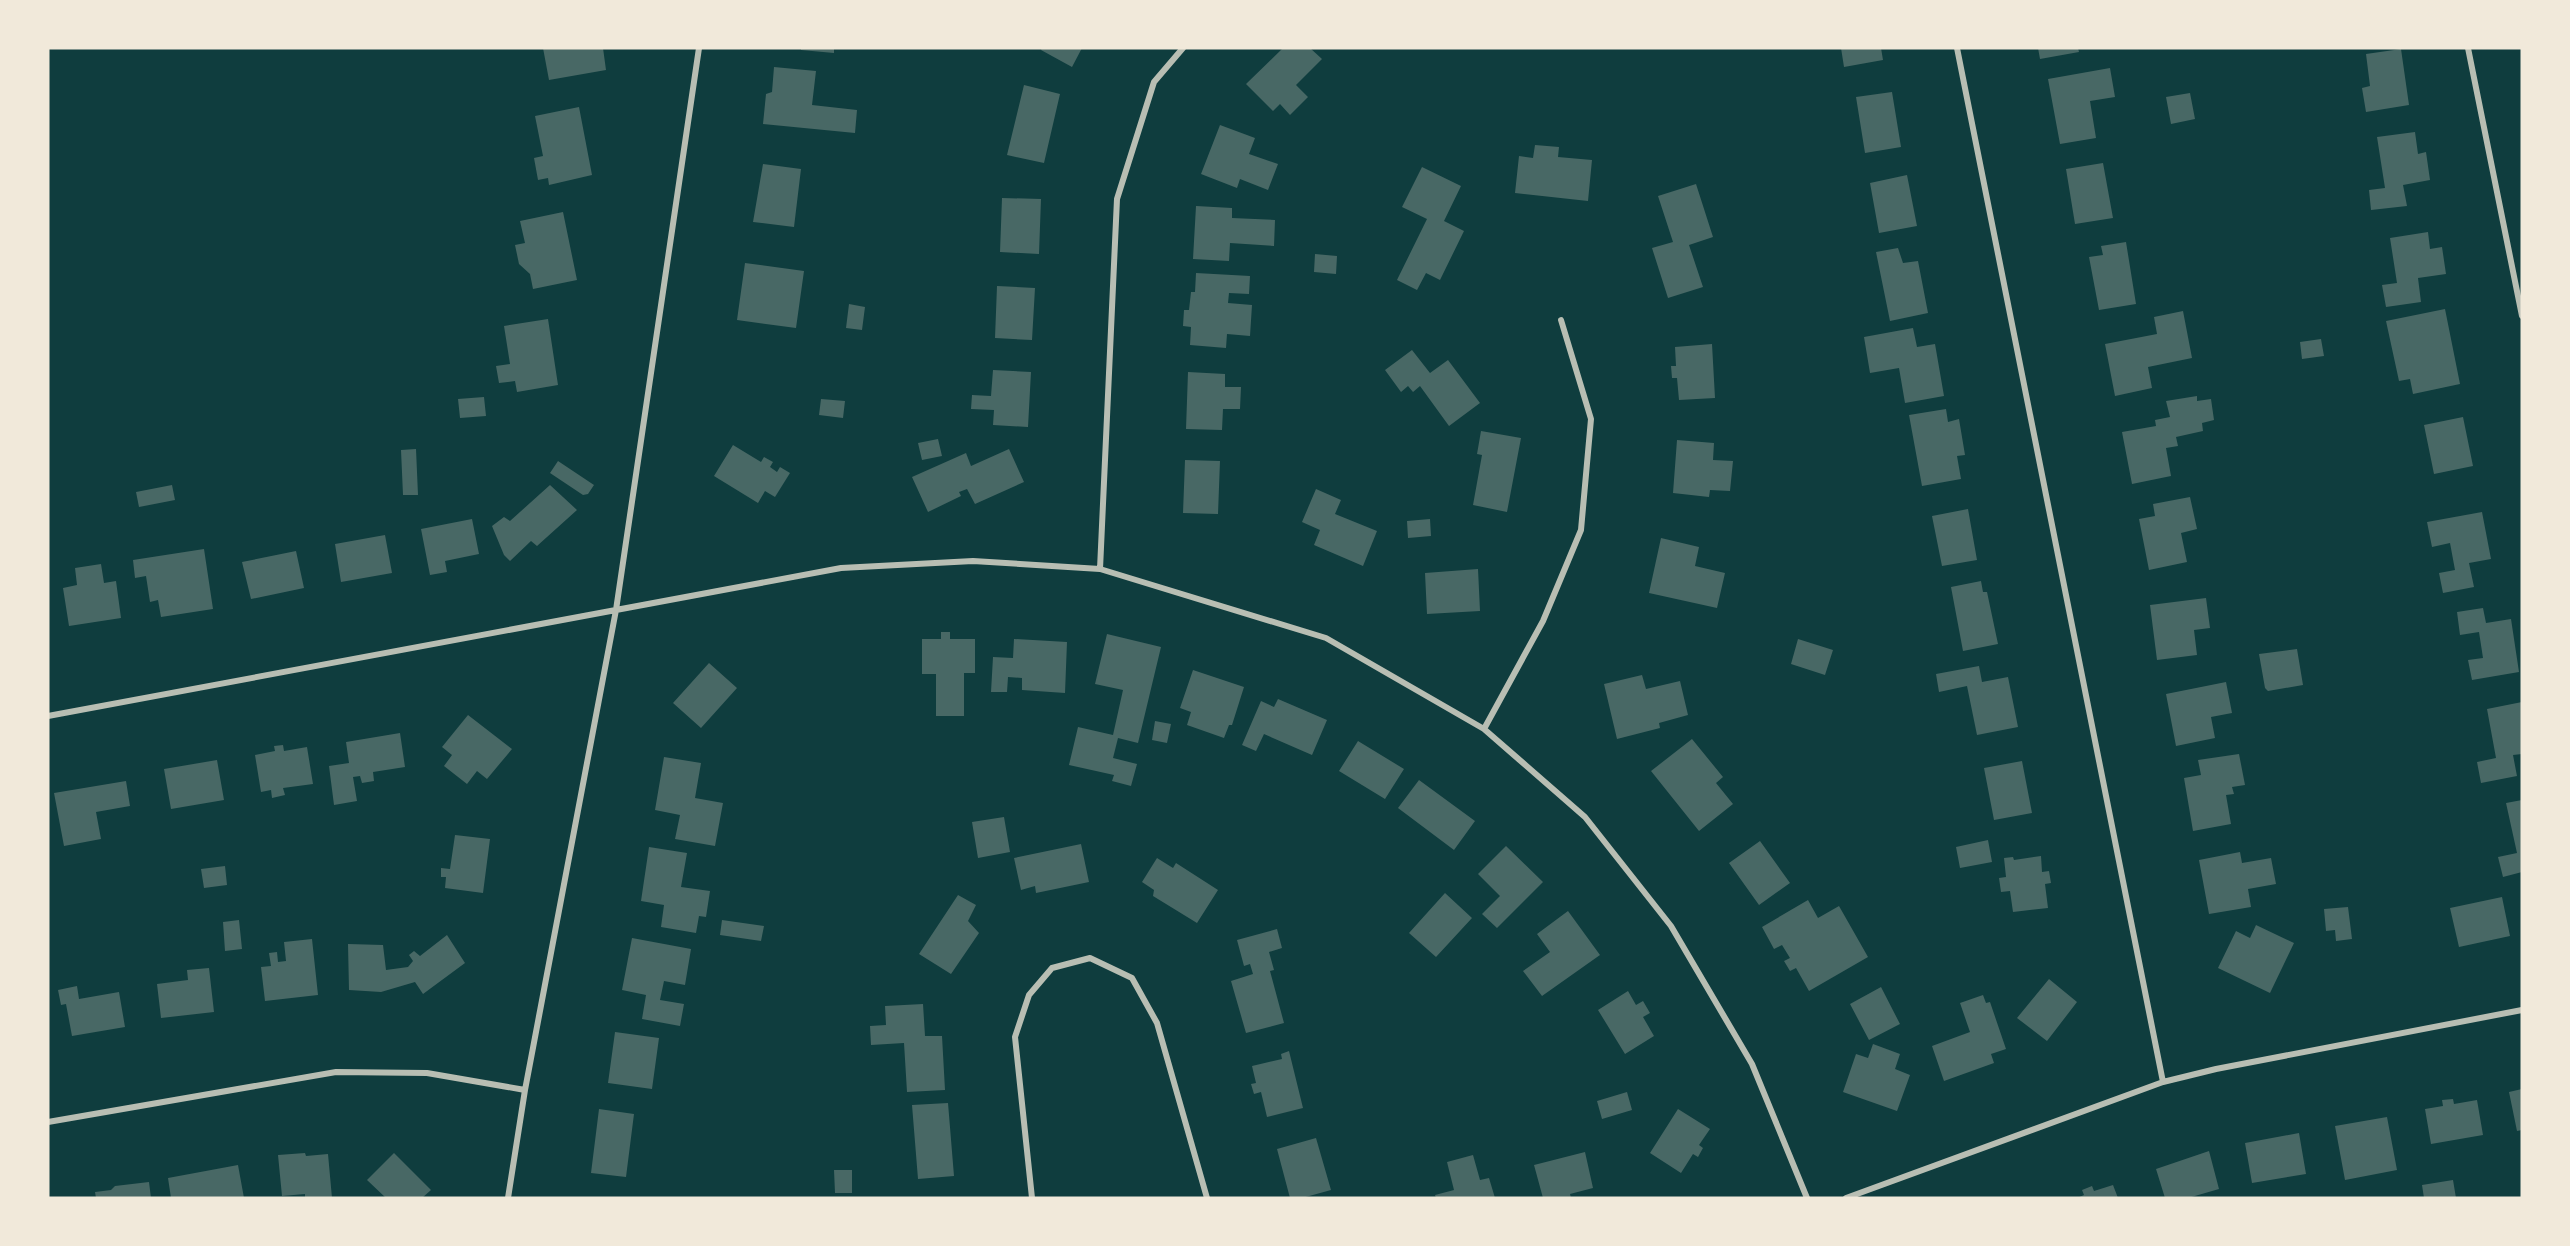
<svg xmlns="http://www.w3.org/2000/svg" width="2570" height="1246" font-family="Rubik,sans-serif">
	<rect width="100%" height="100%" fill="#0f3d3e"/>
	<path fill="#486865" d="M543,48H603L606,70L549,80Z
		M801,48H834V53L801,50Z
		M1042,48H1082L1072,67L1041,50Z
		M1283,48H1310L1322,59L1296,85L1308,97L1290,115L1280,104L1273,111L1246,84Z
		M1841,48H1881L1883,60L1844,67Z
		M2038,48H2078L2079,52L2040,59Z
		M2401,49L2409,105L2366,112L2362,88L2370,86L2366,54Z
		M774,67L816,71L812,105L857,110L855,133L763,124L766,94L772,92Z
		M2110,68L2115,97L2090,101L2096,138L2060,144L2048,79Z
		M1024,85L1060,94L1044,163L1007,155Z
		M1892,92L1901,147L1865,153L1856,97Z
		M2190,93L2195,119L2171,124L2166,97Z
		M579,107L592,175L549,185L548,178L538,180L534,158L543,156L535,116Z
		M1220,125L1255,138L1249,154L1278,164L1268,190L1240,179L1237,188L1201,174Z
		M2415,132L2418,154L2426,152L2430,180L2403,185L2407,206L2371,210L2369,190L2385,188L2377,137Z
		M1535,145L1559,147L1558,157L1592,160L1588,201L1515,193L1519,156L1533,158Z
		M2103,163L2113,218L2075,224L2066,169Z
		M763,164L801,169L794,227L753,222Z
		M1422,167L1461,186L1444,221L1464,231L1440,280L1426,273L1417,290L1397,280L1427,219L1402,207Z
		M1907,175L1917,226L1879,233L1870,183Z
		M1696,184L1713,237L1689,245L1703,287L1668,298L1652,248L1673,242L1658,196Z
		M1002,198L1041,199L1039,254L1000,252Z
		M1196,206L1232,208V218L1275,220L1274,246L1230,243L1229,261L1193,259Z
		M563,212L577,280L533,289L530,274L519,264L515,245L525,243L520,221Z
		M2428,232L2430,249L2442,247L2446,274L2418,278L2421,302L2386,307L2382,285L2397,283L2390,238Z
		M2126,242L2136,304L2099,310L2089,257L2103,255L2101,246Z
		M1898,248L1903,263L1918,261L1928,313L1890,321L1876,252Z
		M1315,254L1337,256L1336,274L1314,272Z
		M745,263L804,271L796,328L737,320Z
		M1196,273L1250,276L1249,294L1229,293L1228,303L1252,305L1250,336L1227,334L1226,348L1190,345L1191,327L1183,326L1184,310H1189L1191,292H1195Z
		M997,286L1035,288L1032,340L995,338Z
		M849,304L865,307L862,330L846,328Z
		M2445,309L2460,384L2413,394L2410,379L2399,381L2386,321Z
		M2183,311L2192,358L2148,367L2152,388L2115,396L2105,344L2157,334L2154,317Z
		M548,319L558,385L517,392L515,381L499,383L496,366L510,364L504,326Z
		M1913,328L1917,347L1935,344L1944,396L1905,403L1899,368L1870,373L1864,337Z
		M2321,339L2324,356L2302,359L2300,342Z
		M1712,344L1715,398L1679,400L1677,378H1672L1671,366H1676L1675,347Z
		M1412,350L1430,373L1448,360L1480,403L1449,426L1420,386L1413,392L1408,386L1401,392L1385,370Z
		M993,370L1031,372L1028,427L993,425L994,410L971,409L972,395L991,396Z
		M1188,372L1225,374V387H1241L1240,409H1223L1222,430L1186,429Z
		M2197,396V401L2211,399L2214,420L2202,423L2203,431L2176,437L2178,446L2166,448L2171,476L2132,484L2122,432L2156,426L2155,420L2170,417L2166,401Z
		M484,397L486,416L460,418L458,399Z
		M821,399L845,401L843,418L819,415Z
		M1946,409L1948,422L1959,419L1965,455L1957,456L1961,479L1922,486L1909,415Z
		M2463,417L2473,466L2434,474L2424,425Z
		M1481,431L1521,438L1507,512L1473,505L1482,455L1477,454Z
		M938,439L942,456L922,460L918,443Z
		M1677,440L1714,443L1713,460L1733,461L1730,491L1710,490L1709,497L1673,493Z
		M733,445L761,462L764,457L773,462L770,467L777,472L780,467L790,473L775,497L765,491L758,503L714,476Z
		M416,449L418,495H403L401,450Z
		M1009,449L1024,482L975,504L967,489L959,492L961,496L928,512L912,477L966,453L971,466Z
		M1185,460L1220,461L1218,514L1183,513Z
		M558,461L594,485L588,494L583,495L550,473Z
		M172,485L175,500L139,507L136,492Z
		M550,485L577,510L537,546L531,541L510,561L504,555L492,526L504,517L510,521Z
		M1316,489L1341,500L1335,514L1377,531L1363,566L1314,545L1320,530L1302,522Z
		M2190,497L2197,529L2181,533L2187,562L2149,570L2139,519L2155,516L2153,504Z
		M1968,509L1977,560L1942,566L1932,516Z
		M2482,512L2491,559L2469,563L2474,587L2443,593L2439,573L2455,570L2450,543L2432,547L2427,522Z
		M472,519L479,554L445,561L447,572L430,575L421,529Z
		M1430,519L1431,536L1408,538L1407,521Z
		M385,535L392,573L341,582L335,544Z
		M1661,538L1699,547L1695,566L1725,573L1717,608L1649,593Z
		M204,549L213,609L161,617L158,600L150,602L146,576L135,578L133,560Z
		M296,551L304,588L251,599L242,562Z
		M101,564L104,583L116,581L121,618L69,626L63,588L77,585L75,568Z
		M1478,569L1480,611L1427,614L1425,573Z
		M1981,581L1983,592H1987L1998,644L1963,651L1951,587Z
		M2206,598L2210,628L2194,630L2197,655L2157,660L2150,605Z
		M2483,608L2486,623L2511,619L2519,672L2472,680L2468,660L2483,658L2479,632L2460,635L2457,612Z
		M941,632H950V639H975V673H964V716H936V674H922V639H941Z
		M1107,634L1161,647L1138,743L1118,738L1113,758L1137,764L1131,786L1112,781L1114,775L1069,765L1078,727L1113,735L1123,690L1095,684Z
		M1014,639L1067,642L1065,693L1022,690V678L1008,677L1007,692H991L993,657L1013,658Z
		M1798,639L1833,650L1825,675L1791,664Z
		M2297,649L2303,685L2268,691L2265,688L2259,654Z
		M709,663L737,688L701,728L673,703Z
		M1979,666L1982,682L2008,677L2018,727L1977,735L1967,686L1939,692L1936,674Z
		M1193,670L1244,687L1232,725H1229L1224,738L1187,725L1191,712L1180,708Z
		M1642,675L1646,689L1680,681L1688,715L1659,723L1660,728L1617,739L1604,684Z
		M2226,682L2232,713L2211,717L2215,738L2176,746L2166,694Z
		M1278,699L1327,720L1312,755L1264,734L1256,751L1242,745L1261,701L1274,707Z
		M2522,702V754L2513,755L2517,776L2481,783L2477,762L2496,758L2487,709Z
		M468,715L512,749L487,779L477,771L467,784L444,766L452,755L442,747Z
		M1155,721L1171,724L1167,743L1152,740Z
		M400,733L405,767L373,772L374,781L362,783L360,776L353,777L357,801L334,805L329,766L349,763L346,742Z
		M1692,739L1723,777L1716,783L1733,804L1699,831L1651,771Z
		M1358,741L1404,769L1385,799L1339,771Z
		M283,745L284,751L307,747L313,784L283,788L285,795L272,798L271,790L261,792L255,755L275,751L274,746Z
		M2239,754L2245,785L2232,787L2234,794L2226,795L2231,824L2193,831L2184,778L2201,775L2198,760Z
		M664,757L701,763L695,798L723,803L715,846L675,839L680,815L655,810Z
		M217,760L224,800L171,809L164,769Z
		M2022,761L2032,813L1994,820L1984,768Z
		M1419,780L1475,821L1454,850L1398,808Z
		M126,781L130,806L96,812L101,839L64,846L54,793Z
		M2522,800V872L2503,877L2498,857L2517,853L2506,803Z
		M1004,817L1010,852L978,858L972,822Z
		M455,835L490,839L483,893L445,888L446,877H441V868L450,869Z
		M1988,840L1992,862L1960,868L1956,847Z
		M1760,841L1790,883L1759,905L1729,863Z
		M1081,844L1089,882L1036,893L1035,886L1021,890L1014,858Z
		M1506,846L1543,882L1497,928L1482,914L1500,896L1478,874Z
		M649,847L687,853L681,887L710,891L706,917L699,916L696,933L661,927L664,905L641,901Z
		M2240,852L2242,863L2271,858L2276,884L2248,889L2251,907L2209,914L2199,860Z
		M2041,856L2042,872L2049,871L2051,883L2045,884L2048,908L2013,912L2010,891L2001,892L1999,878L2006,877L2004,858L2013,857L2014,860Z
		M1157,858L1173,868L1176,863L1218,890L1197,923L1153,896L1154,890L1142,882Z
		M225,866L227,885L204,888L201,869Z
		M1445,893L1472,918L1436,957L1409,933Z
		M958,895L976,905L968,921L979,933L951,974L919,954Z
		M2502,897L2510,936L2459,947L2450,908Z
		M1808,900L1818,918L1839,906L1868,957L1809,991L1796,968L1790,971L1784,961L1790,958L1782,945L1774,949L1762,927Z
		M2348,907L2352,939L2336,941L2335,930L2326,931L2324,909Z
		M1568,911L1600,955L1542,996L1523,971L1550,952L1537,934Z
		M239,920L242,949L225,951L223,922Z
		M722,920L764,926L761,941L720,935Z
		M2256,925L2294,943L2270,993L2218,968L2236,931L2250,938Z
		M1277,929L1282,948L1269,952L1274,970L1270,971L1284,1023L1246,1033L1231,981L1253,974L1250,964L1244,966L1237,940Z
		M447,935L465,963L423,994L415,982L381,992L349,990L348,944L383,945L386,970L408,967L413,961L409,955L414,951L420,956Z
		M632,938L691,949L685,985L664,981L660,1000L684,1004L680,1026L642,1019L646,995L622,990Z
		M312,939L318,995L265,1001L261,967L271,966L269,953L277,952L278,962L286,961L284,942Z
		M209,968L214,1012L161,1018L157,984L188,980L187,970Z
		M2049,979L2077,1002L2047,1041L2017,1018Z
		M77,986L79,999L119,992L125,1027L72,1036L66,1004L61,1005L58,990Z
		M1881,987L1900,1024L1869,1040L1850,1004Z
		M1628,991L1636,1005L1643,1001L1650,1013L1643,1017L1654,1036L1625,1054L1598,1010Z
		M1983,995L1986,1003L1990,1002L2006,1049L1991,1054L1994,1063L1944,1081L1932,1046L1970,1032L1960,1003Z
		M923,1004L925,1036H942L945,1090L907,1092L904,1043L871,1045L870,1026L886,1025L885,1006Z
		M615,1032L659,1038L652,1089L608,1083Z
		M1873,1044L1900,1054L1895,1069L1910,1075L1897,1111L1843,1092L1856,1054L1868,1058Z
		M1289,1051L1303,1108L1267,1117L1261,1092L1254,1094L1251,1084L1256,1083L1252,1066L1282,1059L1281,1054Z
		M2522,1089V1130L2517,1131L2509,1092Z
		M1627,1092L1632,1110L1602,1119L1597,1101Z
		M2453,1099L2454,1104L2477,1100L2483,1135L2431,1144L2425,1109L2443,1106L2442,1100Z
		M948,1103L954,1176L918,1179L912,1105Z
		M599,1109L634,1114L626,1177L591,1173Z
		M1678,1109L1710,1129L1699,1145L1703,1148L1698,1157L1693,1154L1681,1173L1650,1153Z
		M2387,1117L2397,1170L2345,1180L2335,1126Z
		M2299,1133L2306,1174L2252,1183L2245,1143Z
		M1316,1138L1331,1190L1302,1198H1290L1277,1149Z
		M2209,1151L2219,1189L2188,1198H2165L2156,1169Z
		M1585,1152L1593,1188L1570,1194L1571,1198H1543L1534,1165Z
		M305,1153L306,1156L328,1154L332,1198H305V1194L282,1196L278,1155Z
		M394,1153L431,1190L422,1198H386L367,1180Z
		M1473,1155L1480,1180L1489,1178L1495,1198H1436L1435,1195L1454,1190L1447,1162Z
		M238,1165L244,1198H171L168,1178Z
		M834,1170H852V1193H835Z
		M2453,1180L2456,1198H2424L2422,1185Z
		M149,1182L151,1198H96L95,1192L111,1190L115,1186Z
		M2113,1185L2118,1198H2077L2084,1195L2082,1190L2092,1186L2094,1191Z"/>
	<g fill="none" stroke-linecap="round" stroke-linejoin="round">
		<path stroke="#b8beb3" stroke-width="6" d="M1957,48L2163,1082
			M2468,48L2522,316
			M1100,569L1117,199L1154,82L1183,48
			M48,716L841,568L973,561L1100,569L1326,638L1484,729L1585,817L1671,926L1752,1064L1807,1198
			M1484,729L1543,621L1581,530L1591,419L1561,320
			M48,1122L336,1072L427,1073L525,1090
			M508,1198L525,1090L616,610L699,48
			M1032,1198L1015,1037L1029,995L1052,968L1090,958L1132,978L1157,1023L1207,1198
			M1846,1198L2163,1082L2216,1069L2522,1010"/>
	</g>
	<rect width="2570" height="1246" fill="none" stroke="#f1e9da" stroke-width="99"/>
</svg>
